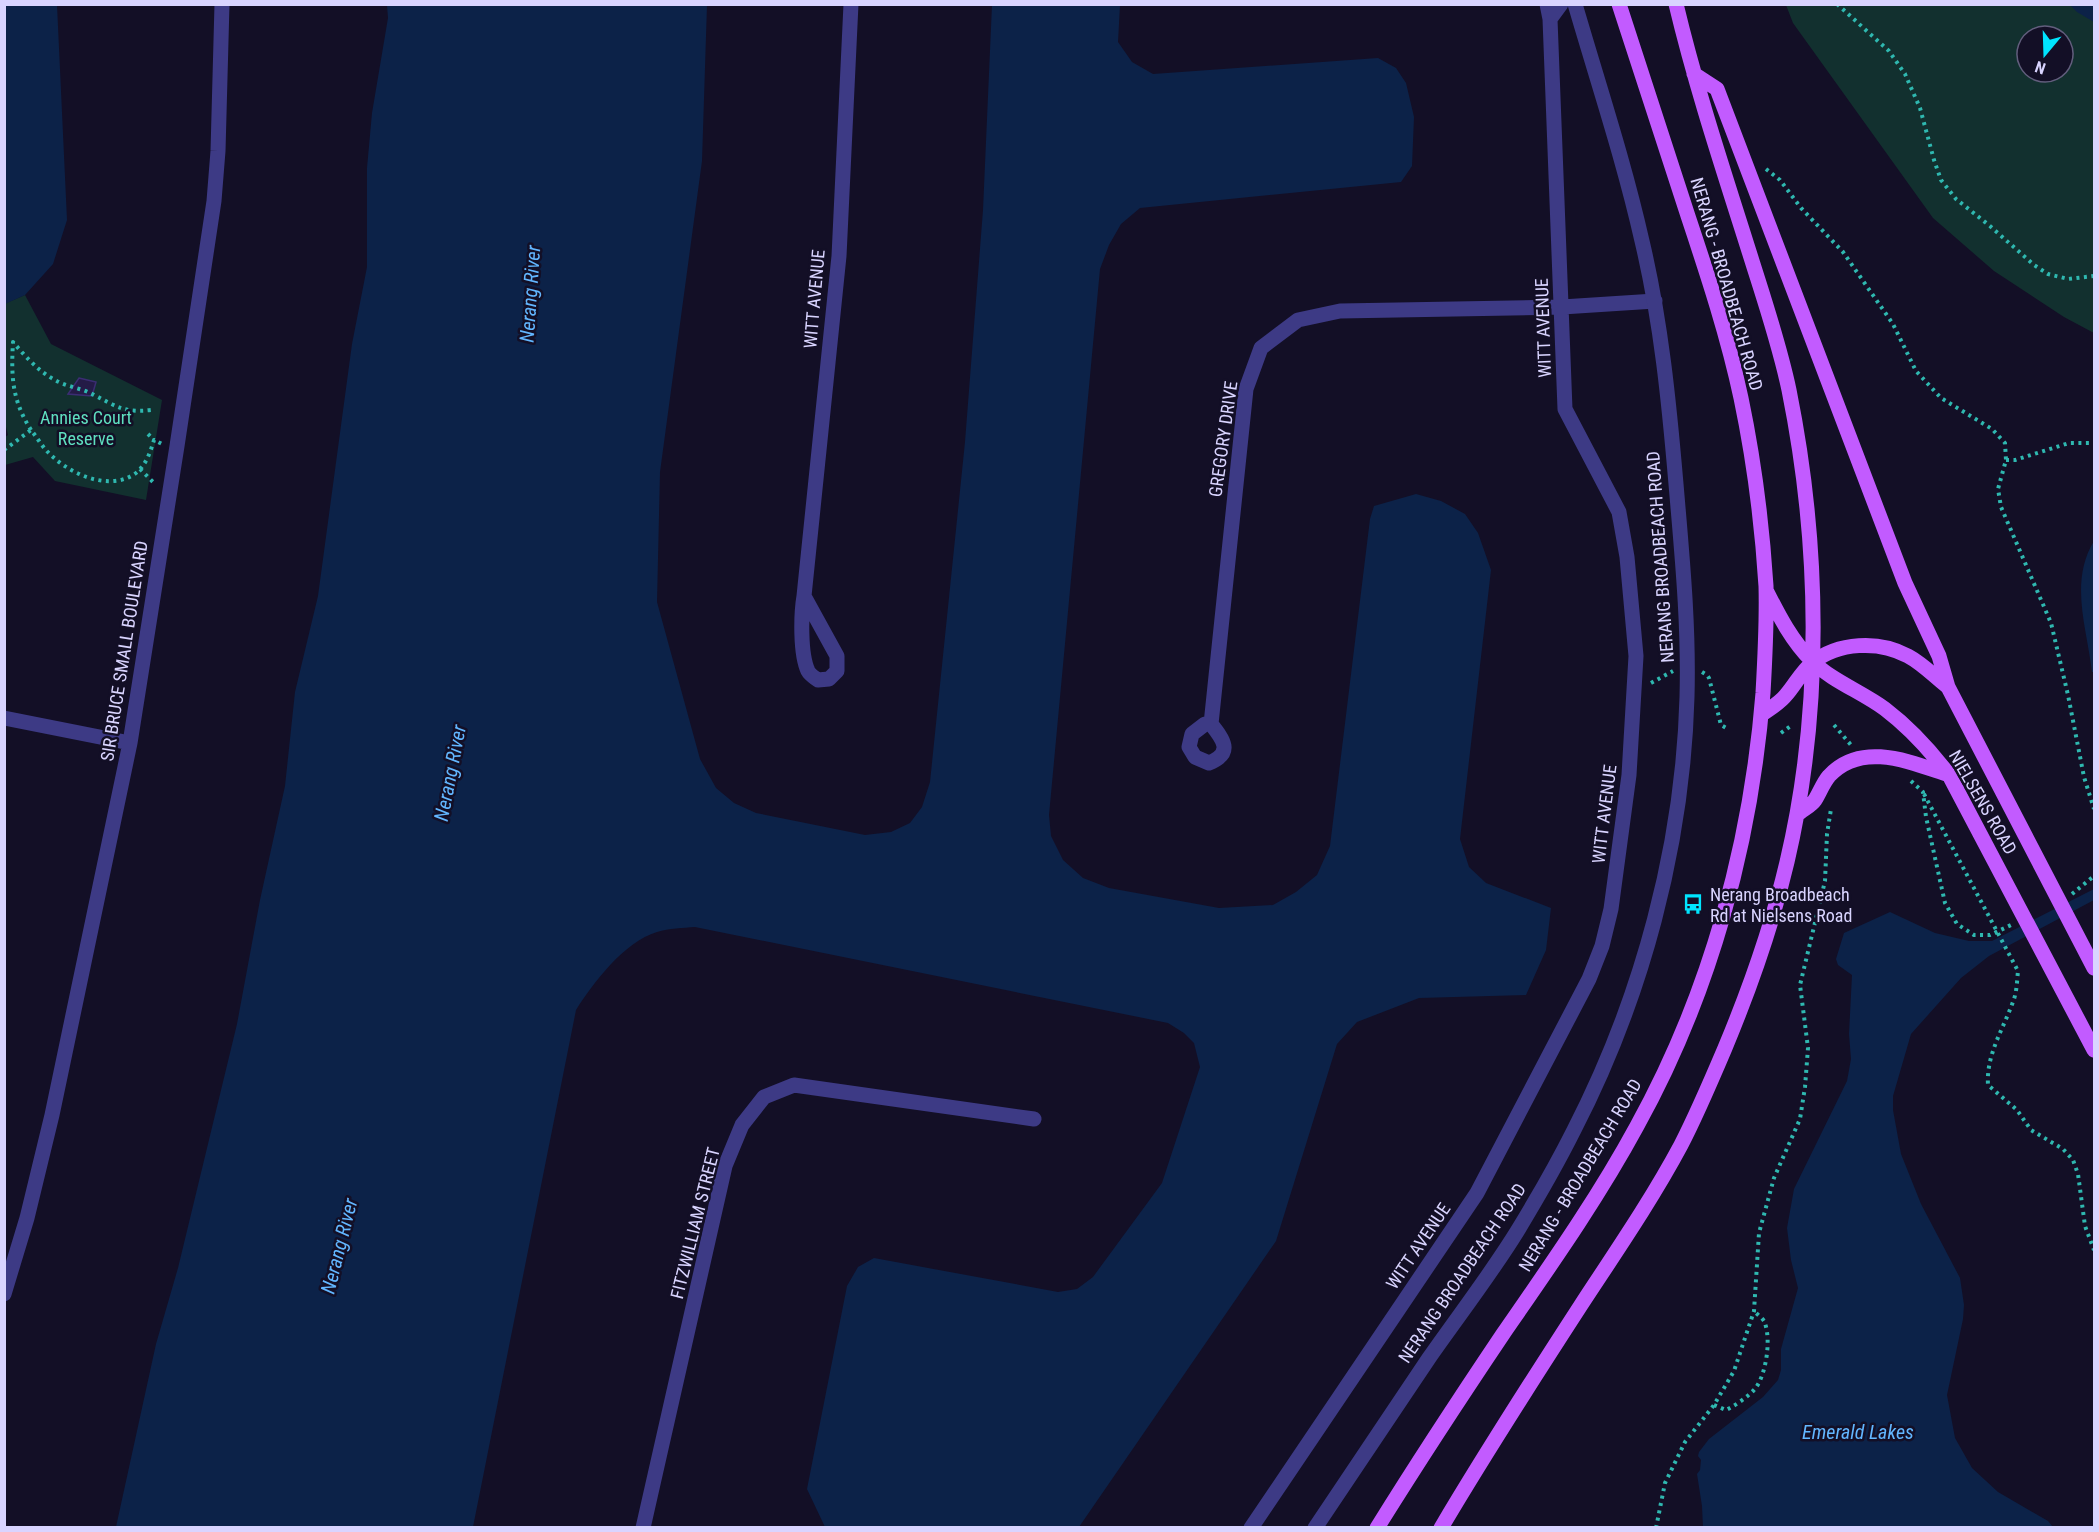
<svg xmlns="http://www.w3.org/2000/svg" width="2099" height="1532" font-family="'Roboto Condensed',sans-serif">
	<rect width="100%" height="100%" fill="#130f26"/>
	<path fill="#12302f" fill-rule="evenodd" d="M1786,5H2094V333L2064,317L1994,271L1933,218L1793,23ZM2027,36H2063V72H2027Z
		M25,295L51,344L162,400L146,500L55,481L33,457L5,465V437L8,435L4,419V304Z"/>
	<path fill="#0c2248" d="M4,5H57L67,220L53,264L25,295L5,304Z
		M387,5H707L702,161L660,472L657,602L700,759L716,788L734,803L756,813L865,835L891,832L910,823L922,807L930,782L965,442L983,210L992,5H1120L1118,42L1132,62L1153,74L1378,58L1396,68L1406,83L1414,117L1412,166L1401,182L1140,208L1121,224L1109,245L1100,269L1049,815L1051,836L1063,860L1083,878L1109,888L1219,908L1273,905L1296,892L1317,875L1330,846L1370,519L1374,506L1416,494L1441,501L1465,514L1478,533L1491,570L1460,839L1469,867L1486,883L1551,908L1546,950L1526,995L1419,998L1357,1022L1337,1044L1276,1241L1079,1527H825L807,1489L847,1286L858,1267L874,1258L1058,1292L1077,1289L1093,1277L1162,1183L1200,1067L1194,1043L1184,1033L1168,1023L695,927C683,928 669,928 657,932C624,942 594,982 576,1010L473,1527H116L156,1344L178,1268L237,1024L260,900L285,786L295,692L318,596L352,344L367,267V168L372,113L388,18Z
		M2070,5H2094V22L2077,12Z
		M2094,541V672H2092C2087,628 2069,582 2094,541Z
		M2094,889V900L1989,956L1961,978L1911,1034L1893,1096V1110L1901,1154L1921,1204L1960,1278L1964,1305L1963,1319L1947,1395L1955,1438L1972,1468L1998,1492L2048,1521L2053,1527H1703L1702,1506L1697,1474L1700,1470L1701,1460L1698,1456L1699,1452L1709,1439L1763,1397L1778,1380L1781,1370V1349L1798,1288L1791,1260L1787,1228L1794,1189L1847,1081L1851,1059L1849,1034L1852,975L1838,965L1836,959L1844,933L1890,912L1935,933L1969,941H1992Z"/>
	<path fill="#241b47" stroke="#3b2d73" stroke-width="1.5" d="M79,378L96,382L92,396L68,394Z"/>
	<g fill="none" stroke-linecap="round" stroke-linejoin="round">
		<path stroke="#2fb8b0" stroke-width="4" stroke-dasharray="3 4.5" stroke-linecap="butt" d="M1837,4L1889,51L1905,74L1920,108L1934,160L1941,180L1956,199L1990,226L2034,265L2048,274L2068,279L2094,276
			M1766,169L1780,180L1801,208L1843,252L1893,324L1916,371L1941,398L1992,429L2005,443L2006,460L1998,489L2001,507L2051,623L2068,695L2084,777L2094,809
			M31,430C12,400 11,377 13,342C25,356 38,371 55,380C67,387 82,388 94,395C118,407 124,413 151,410
			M148,434L154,440
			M4,450L31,430C36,436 40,443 45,449C64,471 105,492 133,475C145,468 150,453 154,440L162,444
			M2006,460H2015L2069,443H2094
			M140,469L153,482
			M1702,672L1707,675L1709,678L1721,725L1728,729
			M1651,683L1673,671
			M1834,725L1851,745
			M1781,733L1792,725
			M1911,781L1923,792L1926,817L1945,903L1957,924L1974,935H1990L2011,925
			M1924,794L2018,971C2017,980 2017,990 2014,999C2004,1028 1986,1054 1988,1085L2017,1110L2031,1130L2063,1149L2073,1160L2078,1174L2085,1226L2094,1250
			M2072,894L2094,876
			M1714,1405L1726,1410C1736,1405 1746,1398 1754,1390C1766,1377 1772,1338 1764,1321C1762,1318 1757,1314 1754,1311
			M1656,1528L1665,1483L1685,1442L1714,1405L1734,1371L1754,1311L1759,1233L1774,1178L1800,1119L1805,1087L1808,1048L1800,985L1825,881L1827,834L1831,809"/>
		<path stroke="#3d3a85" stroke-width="15" d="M1550,19L1561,4
			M804,596L837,656V671L829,679L818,680C814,677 810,675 808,671C800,654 801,614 804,596L839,256L851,4
			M4,718L130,743
			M1205,724H1211C1223,739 1234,753 1209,763L1195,757L1189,747L1192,734Z
			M1211,724L1246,389L1261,348L1298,320L1340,311L1562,307L1655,301
			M4,1294L27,1218L52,1115L130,743L177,446L214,201L218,151L222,4
			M643,1528L725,1166L742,1125L764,1097L794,1085L1034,1119
			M1251,1528L1477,1193L1589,979L1602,946L1611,909L1629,775L1636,656L1627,557L1619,512L1565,409L1550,19L1547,4"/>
		<path stroke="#3d3a85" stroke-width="15" d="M1315,1528C1353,1471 1391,1414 1429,1358C1459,1315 1491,1274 1518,1230C1538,1197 1557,1164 1574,1130C1642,998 1683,845 1687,697C1689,625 1682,555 1676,484C1669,402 1661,321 1642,241C1624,161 1598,83 1575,4"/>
		<path stroke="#c25bff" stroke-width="15" d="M1694,74L1717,89L1905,583L1939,656L1948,687L2094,968
			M1767,592C1779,616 1792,641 1812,661C1832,681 1862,692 1885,709C1910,728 1930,750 1949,775L2094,1050
			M1761,715C1769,709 1780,703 1786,695C1795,685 1801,672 1812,663C1838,642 1879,640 1908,656C1923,664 1935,677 1948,687
			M1797,815C1802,810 1811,806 1815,800C1820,792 1823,783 1829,776C1862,740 1912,763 1949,775
			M1377,1528C1418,1462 1460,1398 1503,1334C1550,1266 1598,1198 1637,1126C1710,994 1751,844 1763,693C1765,658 1767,622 1766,586C1762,523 1754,460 1741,398C1728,337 1708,276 1688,216C1665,146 1642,75 1619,4
			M1441,1528C1486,1452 1533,1379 1581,1305C1615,1253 1651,1201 1681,1145C1697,1114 1711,1081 1725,1048C1750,988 1772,926 1787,862C1823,709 1820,544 1789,390C1780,347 1766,305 1753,264C1726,178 1697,92 1676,4"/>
	</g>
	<defs>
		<g id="bus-bare" transform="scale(1.62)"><path d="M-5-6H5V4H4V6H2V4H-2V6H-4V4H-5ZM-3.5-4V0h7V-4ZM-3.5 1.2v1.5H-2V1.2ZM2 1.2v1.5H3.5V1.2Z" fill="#00e5ff" stroke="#130f26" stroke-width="2.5" paint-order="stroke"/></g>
	</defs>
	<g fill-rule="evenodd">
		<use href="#bus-bare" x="1693" y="904"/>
	</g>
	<g text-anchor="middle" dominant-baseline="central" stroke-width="5" stroke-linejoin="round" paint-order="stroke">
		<g font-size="18" fill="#d9d4ff" stroke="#130f26">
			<text transform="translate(1727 284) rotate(74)">NERANG - BROADBEACH ROAD</text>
			<text transform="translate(814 299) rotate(-85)">WITT AVENUE</text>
			<text transform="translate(1543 328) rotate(-92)">WITT AVENUE</text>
			<text transform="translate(1223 439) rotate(-82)">GREGORY DRIVE</text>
			<text transform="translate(1660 557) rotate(-94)">NERANG BROADBEACH ROAD</text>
			<text transform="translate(124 651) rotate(-81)">SIR BRUCE SMALL BOULEVARD</text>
			<text transform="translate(1983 802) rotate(60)">NIELSENS ROAD</text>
			<text transform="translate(1604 814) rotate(-83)">WITT AVENUE</text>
			<text transform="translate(1580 1175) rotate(-59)">NERANG - BROADBEACH ROAD</text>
			<text transform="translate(695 1223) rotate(-76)">FITZWILLIAM STREET</text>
			<text transform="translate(1418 1246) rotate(-56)">WITT AVENUE</text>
			<text transform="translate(1462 1273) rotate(-56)">NERANG BROADBEACH ROAD</text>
		</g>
		<g font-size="18" fill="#5fe0c0" stroke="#130f26">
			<text x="86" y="417">Annies Court<tspan x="86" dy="21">Reserve</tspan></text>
		</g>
		<g font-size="18" fill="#d9d4ff" stroke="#130f26" text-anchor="start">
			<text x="1710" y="894">Nerang Broadbeach<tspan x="1710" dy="21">Rd at Nielsens Road</tspan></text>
		</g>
		<g font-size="20" font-style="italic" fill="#62b6ff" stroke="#130f26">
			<text transform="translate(530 294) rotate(-86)">Nerang River</text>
			<text transform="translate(450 773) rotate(-79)">Nerang River</text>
			<text transform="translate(339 1246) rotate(-76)">Nerang River</text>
			<text x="1858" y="1432">Emerald Lakes</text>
		</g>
	</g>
	<rect width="2099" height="1532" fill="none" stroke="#d9d4ff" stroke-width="12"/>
	<g transform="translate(2045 54) rotate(199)"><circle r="28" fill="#130f26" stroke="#625e7d" stroke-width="1.5"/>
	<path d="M0-4.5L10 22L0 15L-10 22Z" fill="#00e5ff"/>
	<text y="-9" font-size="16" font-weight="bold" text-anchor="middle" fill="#d9d4ff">N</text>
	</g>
</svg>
